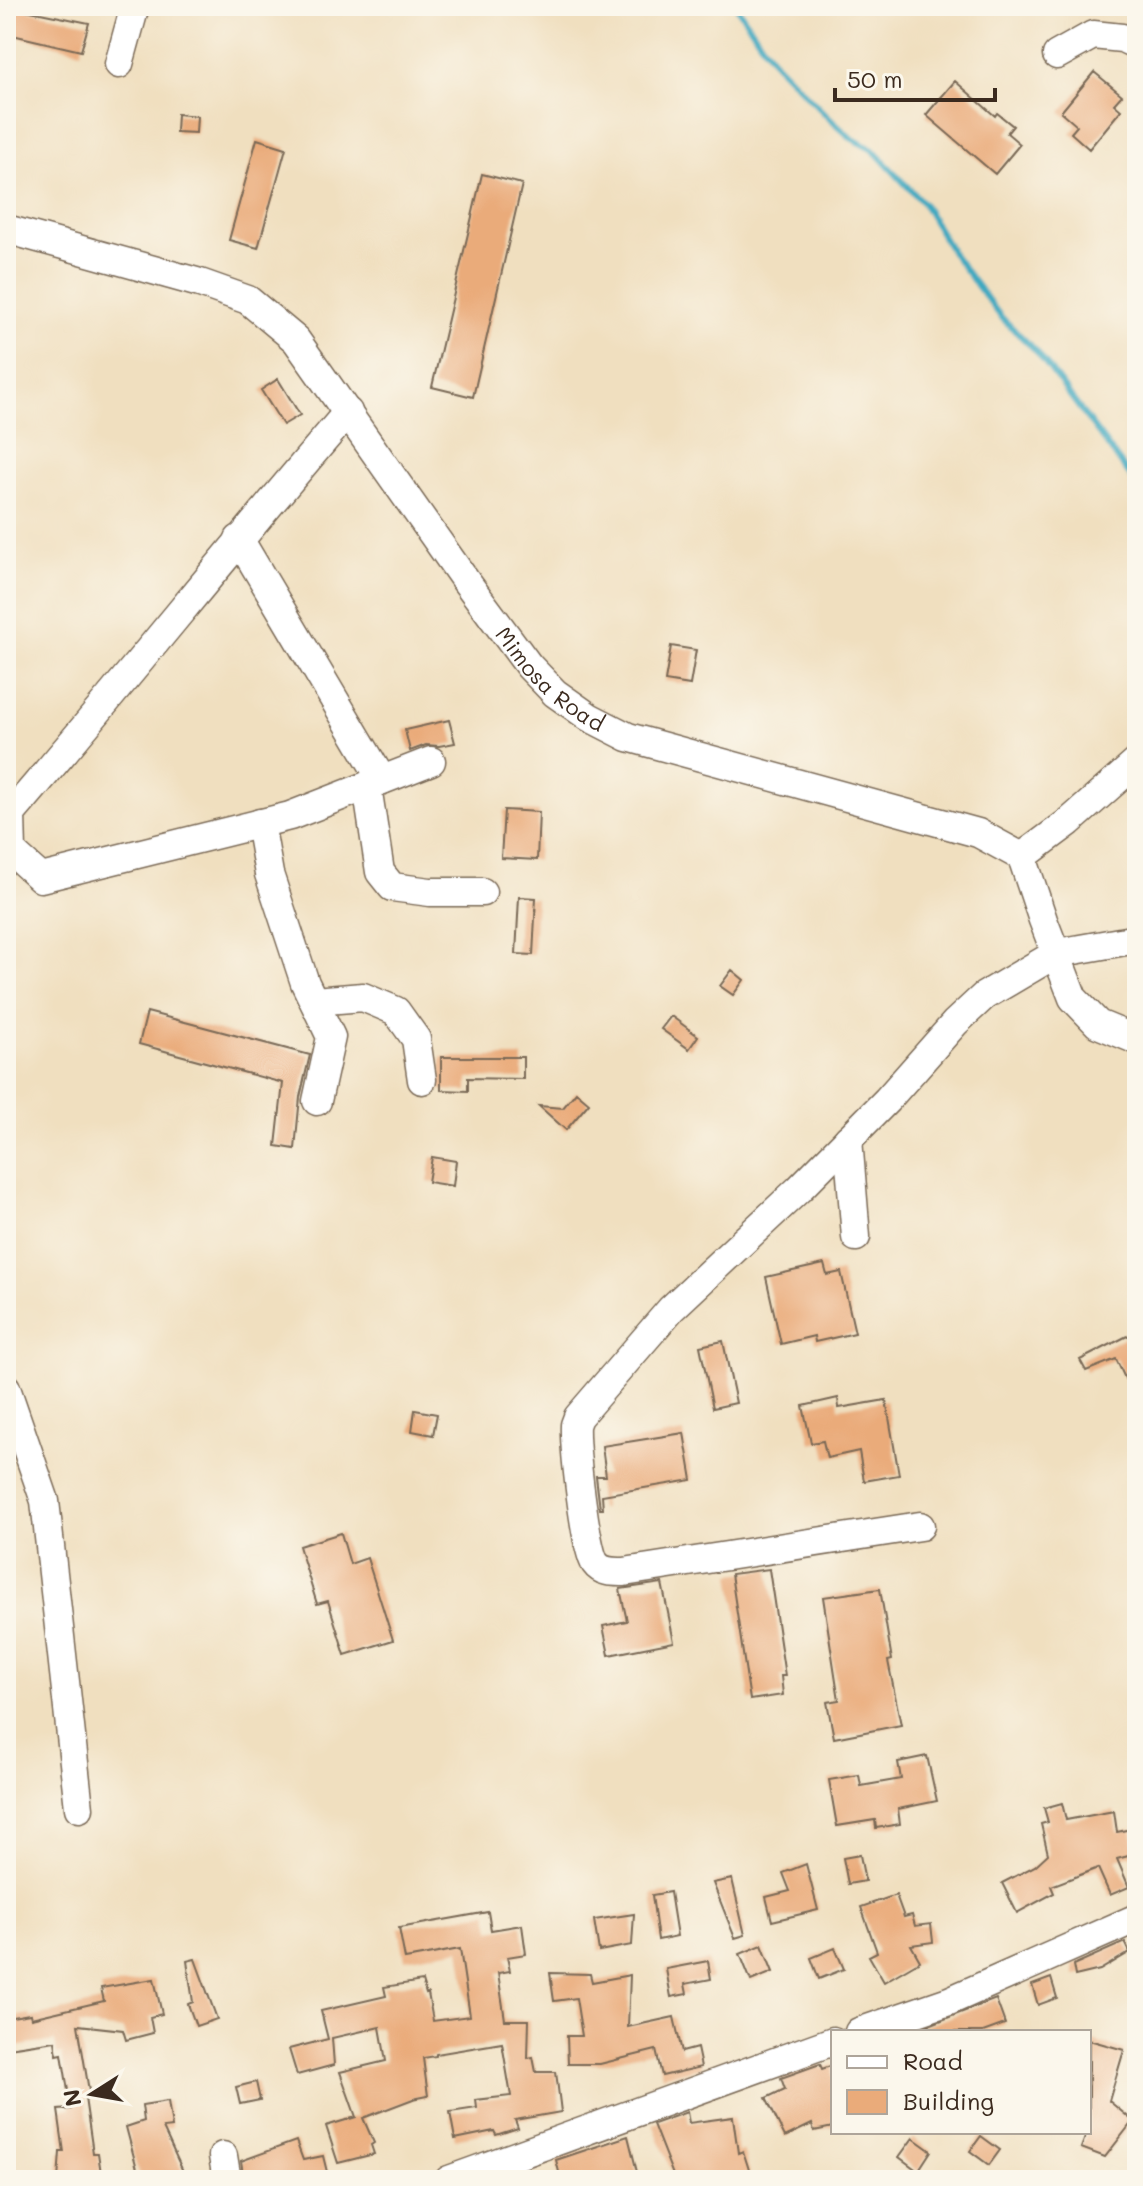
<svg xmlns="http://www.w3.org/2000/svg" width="1143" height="2186" font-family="Mali,sans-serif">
	<rect width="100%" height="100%" fill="#fbf7ec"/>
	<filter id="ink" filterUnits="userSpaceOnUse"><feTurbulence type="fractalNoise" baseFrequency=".0125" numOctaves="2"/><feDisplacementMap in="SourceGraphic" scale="16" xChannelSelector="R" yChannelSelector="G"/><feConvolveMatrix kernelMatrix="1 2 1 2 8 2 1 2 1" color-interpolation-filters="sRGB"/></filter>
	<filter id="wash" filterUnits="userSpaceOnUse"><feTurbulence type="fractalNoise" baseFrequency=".006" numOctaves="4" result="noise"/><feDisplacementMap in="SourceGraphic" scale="32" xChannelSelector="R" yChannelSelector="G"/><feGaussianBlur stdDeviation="1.8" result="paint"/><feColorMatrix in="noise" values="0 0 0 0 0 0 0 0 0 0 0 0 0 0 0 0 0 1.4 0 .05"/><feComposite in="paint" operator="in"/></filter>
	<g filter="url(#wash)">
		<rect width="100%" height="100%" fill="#f0dfbf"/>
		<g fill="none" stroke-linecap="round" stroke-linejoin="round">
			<path stroke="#40a9c0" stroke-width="6" d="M736,6L775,63L828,117L851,138L873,150L923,203L953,254L1001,317L1037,352L1137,485"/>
		</g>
		<g id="blocks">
			<path fill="#eaab7a" d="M6,6L89,23L81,51L8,34Z
				M1094,72L1122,95L1114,104L1121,110L1089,149L1071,133L1077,126L1061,112Z
				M955,81L995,116L997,113L1013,126L1007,133L1020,144L995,174L926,115Z
				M177,114L197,116L196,133L176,132Z
				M257,139L286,148L258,248L229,240Z
				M482,174L522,184L473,397L432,387Z
				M278,379L300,415L283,425L261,390Z
				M671,646L696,650L690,685L665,681Z
				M449,720L455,743L439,746L426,745L410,751L405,730Z
				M504,810L539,812L537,860L501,858Z
				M519,897L536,898L533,955L516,954Z
				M732,970L744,980L733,995L720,986Z
				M147,1012L310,1055L300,1097L295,1149L276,1146L283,1083L139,1044Z
				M671,1016L698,1036L689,1049L661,1029Z
				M441,1057H523V1079L468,1078V1091L441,1090Z
				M576,1092L589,1103L566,1130L539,1106L563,1108Z
				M432,1157L456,1161L453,1186L428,1182Z
				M824,1264L827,1275L841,1272L855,1333L815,1342L814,1336L781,1344L766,1277Z
				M1137,1331V1404L1116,1359L1086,1371L1080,1360Z
				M723,1341L736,1403L713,1408L700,1346Z
				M838,1398L839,1408L886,1400L899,1475L864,1481L859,1451L827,1458L823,1441L811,1443L803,1406Z
				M415,1410L437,1414L433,1435L412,1431Z
				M684,1433L692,1480L602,1495L603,1509H600L596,1476H606L602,1446Z
				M341,1533L350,1564L367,1558L393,1640L345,1655L328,1601L317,1604L299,1546Z
				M769,1569L785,1676H781L783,1695L750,1700L731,1574Z
				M662,1583L674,1642L609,1655L603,1626L627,1621L620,1589Z
				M880,1589L892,1660L888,1661L901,1725L834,1738L827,1702L839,1700L823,1597Z
				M927,1756L937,1801L898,1809L900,1824L876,1828L875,1820L837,1826L829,1780L859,1775L861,1786L901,1779L898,1762Z
				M1062,1803L1066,1820L1114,1811L1117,1832L1131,1829L1136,1854L1117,1859L1129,1887L1110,1895L1098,1868L1051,1886L1054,1893L1017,1913L1002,1883L1035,1866L1048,1854L1041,1824L1048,1822L1044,1808Z
				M860,1855L865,1881L848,1884L843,1858Z
				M806,1864L818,1910L772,1921L766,1897L790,1891L783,1873Z
				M732,1879L745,1935L735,1938L713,1883Z
				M670,1892L677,1936L658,1940L652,1895Z
				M896,1895L904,1917L912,1915L915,1926L931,1924L933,1942L911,1945L920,1961L884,1982L869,1956L877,1952L861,1907Z
				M488,1912L491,1930L522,1925L526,1954L507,1957L510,1971L498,1973L505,2020H529L528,2058L533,2057L536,2072H556L561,2112L515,2120L518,2128L496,2135L494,2131L455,2139L450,2112L477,2108L476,2100L511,2096L502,2043L436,2054V2056L423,2058L428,2096L413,2099L363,2118L374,2143L371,2145L374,2154L338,2163L326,2126L356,2117L340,2072L386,2061L380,2027L332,2038L334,2065L297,2075L289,2049L328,2039L321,2011L386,1996L384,1987L422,1981L426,1994L428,1993L433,2021L470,2016L460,1949L405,1959L399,1928Z
				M634,1914L632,1945L599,1951L594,1920Z
				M1125,1942L1130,1952L1100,1970L1075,1976L1073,1965Z
				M762,1945L773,1972L751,1981L740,1954Z
				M835,1948L844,1969L819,1979L811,1958Z
				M195,1959L217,2019L196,2026L188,2004L193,2002L187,1961Z
				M708,1961L711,1979L685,1984L687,1994L671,1997L666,1969Z
				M550,1973L590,1974L592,1982L630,1975L628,2027L674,2017L682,2052L697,2048L701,2067L662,2076L656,2050L600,2064H568L567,2036H582L576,1998L554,2001Z
				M1051,1978L1057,1998L1038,2005L1032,1985Z
				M154,1979L162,2014L150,2017L153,2033L126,2040L123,2030L78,2025L90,2097L85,2098L93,2153H98L102,2180H58L60,2152H64L58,2110L71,2109L62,2054L57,2055L55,2041L8,2048L6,2018L30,2014L31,2018L104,2001L101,1988Z
				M996,1999L1005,2024L983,2032H911Z
				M1089,2040L1124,2050L1109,2101L1133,2121L1105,2157L1081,2148L1087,2132H1089Z
				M820,2064L822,2069L833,2065V2127L814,2131L812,2124L785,2137L766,2098L785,2089L781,2078Z
				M256,2082L260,2100L240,2104L236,2087Z
				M168,2101L172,2127L163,2128L187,2180H140L126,2127L144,2121L142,2105Z
				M687,2112L689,2123L733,2117L738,2153L743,2151L750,2173L730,2180H675L653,2124Z
				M628,2136L639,2180H561L556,2160Z
				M981,2136L1000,2150L989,2165L970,2151Z
				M913,2138L931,2151L918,2171L899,2157Z
				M296,2141L303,2160L323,2156L329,2180H244L241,2161Z"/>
		</g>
	</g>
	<g filter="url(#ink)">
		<use href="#blocks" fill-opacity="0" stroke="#7a6956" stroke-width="2"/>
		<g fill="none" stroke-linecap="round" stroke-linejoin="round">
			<g stroke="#7a6956" stroke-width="31">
				<g id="minor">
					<path d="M1057,55L1093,35L1122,38L1137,45"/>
					<path d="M119,64L135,6"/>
					<path id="s1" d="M6,229L200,283L248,300L296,340L465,580L529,666L555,693L589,717L628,737L978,833L1022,857L1043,920L1073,998L1098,1024L1137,1040"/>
					<path d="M348,412C234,544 125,682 11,814L12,852L41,878L290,816L431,761"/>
					<path d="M239,539L382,780"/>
					<path d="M367,786L380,872L392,887L430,892H482"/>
					<path d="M260,823L269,874L305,983L331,1037L317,1101"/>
					<path d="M1022,857L1069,822L1137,762"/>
					<path d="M314,1001L363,997L396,1011L416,1039L422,1080"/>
					<path d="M848,1139L856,1237"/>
					<path d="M6,1388L45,1501L79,1808"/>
					<path d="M920,1526L624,1572C614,1572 602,1573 595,1563C585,1548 574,1447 575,1425L578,1417L671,1309L799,1189L887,1100L955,1023L984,996L1057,953L1137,939"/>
					<path d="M859,2032L949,2001L1137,1918"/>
					<path d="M223,2156L227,2180"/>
					<path d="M449,2180L833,2041"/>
				</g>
			</g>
			<use href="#minor" stroke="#fff" stroke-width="28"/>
		</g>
	</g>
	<g text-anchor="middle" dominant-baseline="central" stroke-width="7" stroke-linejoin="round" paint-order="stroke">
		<g font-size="22" fill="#3b2a1e" stroke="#fbf7ec">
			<text stroke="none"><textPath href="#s1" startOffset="740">Mimosa Road</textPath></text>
		</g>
	</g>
	<rect width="1143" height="2186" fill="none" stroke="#fbf7ec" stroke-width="32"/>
	<rect x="831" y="2030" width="260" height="104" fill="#fbf7ec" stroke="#aea59a" stroke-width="2"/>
	<rect x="847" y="2056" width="40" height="12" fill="#ffffff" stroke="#aea59a" stroke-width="2"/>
	<text x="903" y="2070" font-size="24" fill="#3b2a1e">Road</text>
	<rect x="847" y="2090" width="40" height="24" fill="#eaab7a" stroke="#aea59a" stroke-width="2"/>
	<text x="903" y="2110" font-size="24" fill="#3b2a1e">Building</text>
	<g transform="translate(92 2094) rotate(259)" stroke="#fbf7ec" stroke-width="6" paint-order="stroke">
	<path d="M0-6L14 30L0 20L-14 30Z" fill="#3b2a1e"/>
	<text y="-12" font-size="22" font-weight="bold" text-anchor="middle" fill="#3b2a1e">N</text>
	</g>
	<path d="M835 88v12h160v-12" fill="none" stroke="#3b2a1e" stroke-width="4"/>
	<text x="847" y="88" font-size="24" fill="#3b2a1e" stroke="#fbf7ec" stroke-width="6" paint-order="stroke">50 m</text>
</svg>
